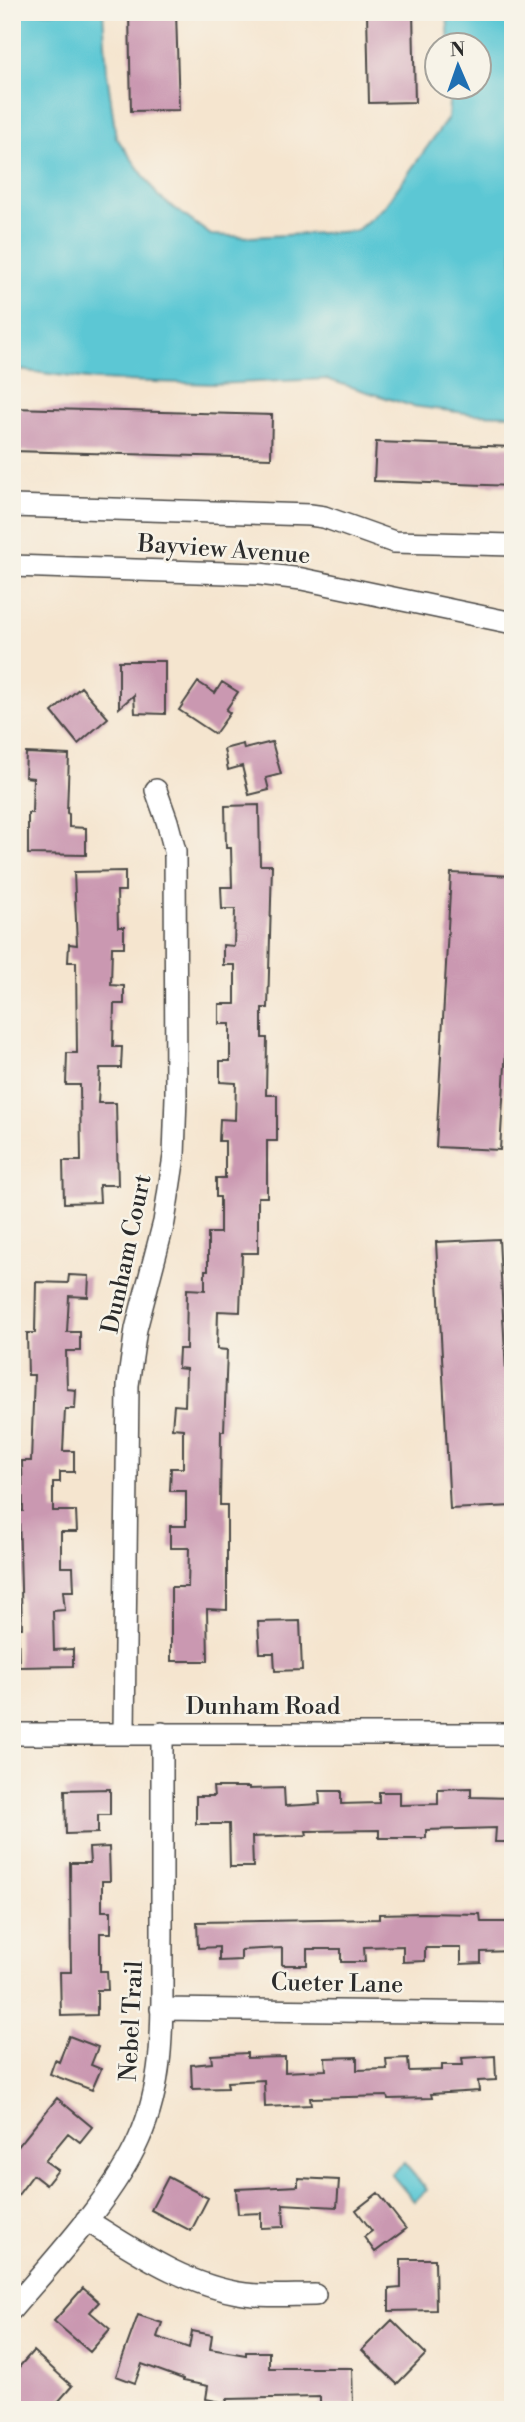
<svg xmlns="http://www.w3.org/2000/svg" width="525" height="2422" font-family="'Libre Bodoni',serif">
	<rect width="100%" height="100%" fill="#f7f3e8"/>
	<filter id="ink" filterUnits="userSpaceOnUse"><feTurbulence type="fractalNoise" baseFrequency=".0143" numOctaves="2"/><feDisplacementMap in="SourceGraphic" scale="14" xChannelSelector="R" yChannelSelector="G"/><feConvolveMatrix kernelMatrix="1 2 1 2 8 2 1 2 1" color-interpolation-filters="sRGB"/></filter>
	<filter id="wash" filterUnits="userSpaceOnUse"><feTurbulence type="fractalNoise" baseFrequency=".00686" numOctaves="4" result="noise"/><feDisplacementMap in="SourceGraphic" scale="28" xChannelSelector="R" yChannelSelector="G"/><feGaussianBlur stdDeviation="1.57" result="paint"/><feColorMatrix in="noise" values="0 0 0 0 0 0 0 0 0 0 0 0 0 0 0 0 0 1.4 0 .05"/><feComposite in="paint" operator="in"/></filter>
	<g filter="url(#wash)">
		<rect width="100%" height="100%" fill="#f5e5cf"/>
		<path fill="#5bc7d4" stroke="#437980" stroke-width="2" d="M12,12H103L107,73L116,137L159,197L211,235L251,237L356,231L384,207L448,118L450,88H480V46L449,45L447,12H513V415L473,414L412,406L326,379L214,384L95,380L12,369Z
			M404,2163L427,2190L414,2201L391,2174Z"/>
		<g id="blocks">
			<path fill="#ca98b1" d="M129,12H176L179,110L131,111Z
				M367,12H413L415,102L369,103Z
				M12,408L272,415L271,458L12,451Z
				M376,442L513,447V486L374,481Z
				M119,661H165V714L135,713L134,695L119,708Z
				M198,682L215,693L222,682L238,692L226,710L230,713L215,734L179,710Z
				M81,687L108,718L78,744L52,712Z
				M272,742L281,774L266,778L269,790L249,795L242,766L228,770L224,749L243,744L244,749Z
				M26,753L69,755L67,813L69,814V827L86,828V855L28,854V813H32L33,778L25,777Z
				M259,805L260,865H272L268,1008H262V1038H267L266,1095H277V1141H267V1197H258V1253H242L240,1312L218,1311L217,1349L227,1350L224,1431H221L220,1505H227V1610L207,1609L208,1661H171V1587H188L189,1548H170V1526H186V1491H170L171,1468H183V1429L172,1428L174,1405L185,1406L186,1369L178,1368L179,1349H186L187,1289L205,1290V1270H208V1233H220V1197H216V1178H225V1141H219L220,1119L235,1120L236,1083L220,1082V1061H230V1024H219V1004H235V965H223V945L234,946L235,909H222L221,887H232L231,848H226L225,806Z
				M125,871V891H117L118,927H124V947H112L111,985L124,986V1004H114L113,1047H122L121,1068H100L98,1103H116L118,1185H99L100,1202L64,1203L63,1161H81L80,1085H66L67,1053H77L76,962H68L69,944L77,945L74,872Z
				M451,873L513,876V930L500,1150L436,1147Z
				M499,1239L513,1506L450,1509L436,1242Z
				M69,1275L89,1276L88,1297L69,1296L67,1332H80V1351H66L67,1389L76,1390L75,1409H65L63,1451H74V1472H60V1482H53V1511H76L77,1532H61V1567H73L74,1591H63L65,1610L53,1611L54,1650L73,1649V1666L19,1667L18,1628H22L19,1511H23L22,1461H31L34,1375H28L27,1333H35L36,1282L68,1283Z
				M300,1621L302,1670L275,1671L274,1653H260L258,1622Z
				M213,1787H249V1789L284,1788L285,1806L320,1804L319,1791H341V1804L379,1803V1792H400V1805L438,1804V1789L471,1788V1797L513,1798V1842H495L496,1828L426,1830V1838H379V1830L306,1831L307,1835L252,1837L253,1867H230L229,1824H196V1796H214Z
				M110,1789V1815H98V1833L66,1834L65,1790Z
				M109,1847L110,1881H102V1911H111V1933H100V1971H107L108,1990H97V2015L61,2016L60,1972H71L70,1863H90L89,1848Z
				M423,1913L480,1914L481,1922H513V1951L481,1952V1963L461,1964V1948H425V1961L403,1962V1946L364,1947L365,1962H341V1949H307V1965H282V1948L241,1950V1960L219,1961V1947L198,1948L197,1922L379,1919V1914Z
				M69,2036L98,2047L91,2065L101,2069L92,2090L50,2074L55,2060L59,2062Z
				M247,2053V2058L285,2057V2072L326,2070L325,2058L357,2057V2070L387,2069L386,2059L408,2058L409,2071L442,2070V2065H463L462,2058L495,2056L496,2080L478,2081L479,2091L431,2094L432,2098L388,2099L387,2096L310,2098L311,2105L265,2107L264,2080L227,2082L228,2088L192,2089L191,2065L212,2063L211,2055Z
				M57,2098L92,2127L80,2142L68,2133L45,2161L58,2170L46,2185L33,2175L12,2203V2154Z
				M168,2177L208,2198L191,2231L151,2210Z
				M298,2178L339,2180L337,2207L283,2204L284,2227L261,2228V2213L238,2214L236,2189L298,2186Z
				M378,2193L406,2229L375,2252L364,2237L372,2231L356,2210Z
				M401,2259H435L436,2310L389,2311V2289L401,2288Z
				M83,2288L99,2302L90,2312L110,2329L90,2352L54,2321Z
				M138,2315L162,2323L157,2337L189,2348L192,2331L212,2335L210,2349L246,2355V2352H269V2368H352L353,2406H320V2397L227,2399L226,2403L206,2399L208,2386L183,2381V2379L142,2364L135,2383L116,2376Z
				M392,2320L426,2354L397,2384L362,2350Z
				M33,2351L72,2386L51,2410H25L12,2399V2375Z"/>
		</g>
	</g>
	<g filter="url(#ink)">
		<use href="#blocks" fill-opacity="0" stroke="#494744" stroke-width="2"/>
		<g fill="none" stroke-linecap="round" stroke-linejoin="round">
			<g stroke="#494744" stroke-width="24">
				<path id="minor" d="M12,506L310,515L324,517L394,542L513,545
					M12,566L259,574L302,579L513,623
					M124,1733L128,1385L136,1329L164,1222L174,1156L176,1096L175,851L167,821L156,790
					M12,1734H513
					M161,2009L513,2013
					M86,2220C136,2251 186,2286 245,2294C269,2297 292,2295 315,2295
					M12,2309C54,2260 114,2196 139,2139C168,2075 161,2003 162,1935C162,1868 162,1800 162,1733"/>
			</g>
			<use href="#minor" stroke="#fff" stroke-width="21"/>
		</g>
	</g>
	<g text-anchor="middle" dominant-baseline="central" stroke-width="5" stroke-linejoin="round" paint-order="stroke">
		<g font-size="24" fill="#2b2b2b" stroke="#f7f3e8">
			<text transform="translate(224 550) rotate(4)">Bayview Avenue</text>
			<text transform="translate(127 1254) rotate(-78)">Dunham Court</text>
			<text x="263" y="1707">Dunham Road</text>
			<text transform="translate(337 1984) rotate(1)">Cueter Lane</text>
			<text transform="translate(132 2021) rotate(-87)">Nebel Trail</text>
		</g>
	</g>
	<rect width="525" height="2422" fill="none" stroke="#f7f3e8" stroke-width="42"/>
	<g transform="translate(458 66) rotate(358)"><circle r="33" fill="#f7f3e8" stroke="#a5a39c" stroke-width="2"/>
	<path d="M0-5L12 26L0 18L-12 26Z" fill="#1f6fb2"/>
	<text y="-10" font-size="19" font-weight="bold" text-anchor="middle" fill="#2b2b2b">N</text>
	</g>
</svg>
